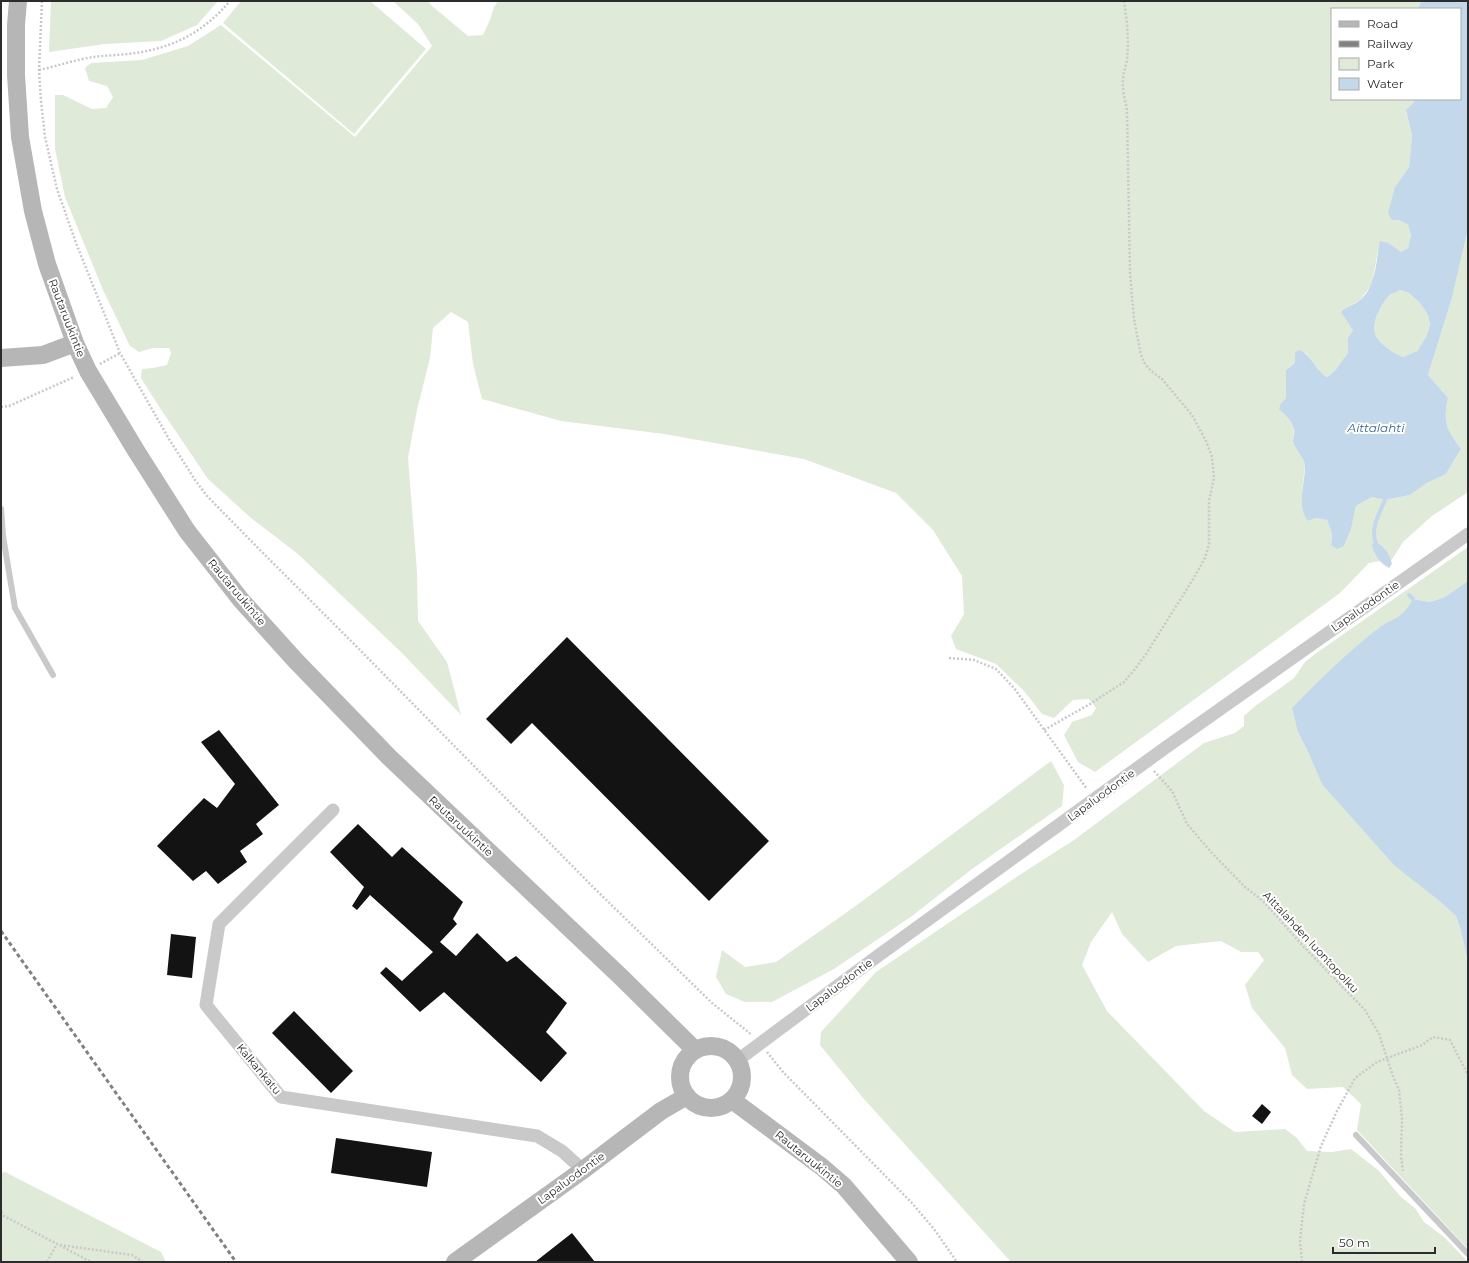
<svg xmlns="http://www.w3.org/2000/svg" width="1469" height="1263" font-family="Montserrat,sans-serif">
	<rect width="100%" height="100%" fill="#fff"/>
	<path fill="#e0ead9" d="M51,1H218L197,25L161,41L105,44L49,52Z
		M241,1H370L426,49L354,134L223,23Z
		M393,1H428L431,5L468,36L483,35L490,20L494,7L498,1H1421L1418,9H1332V99H1414V102L1406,111L1412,136L1409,167L1395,187L1392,220H1399L1408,225L1411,235L1408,248L1401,252L1389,243L1378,251L1372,284L1360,300L1344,309L1353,330L1348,338V353C1341,361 1337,371 1327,377L1321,373L1306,353H1295V363L1286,370V398L1281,403L1294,429L1293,442L1302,456L1305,466L1302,491L1308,521L1316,518L1327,520L1332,534L1331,544L1344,546L1351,528L1356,506L1372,497L1385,500L1410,495L1427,483L1446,474L1461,449C1446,428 1443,424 1448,398L1428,375L1452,298L1468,229V492L1432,516L1403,542L1391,561L1384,547L1374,552L1380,561L1369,563L1340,593L1095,772L1078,762L1064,735L1072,722L1092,715L1096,708L1089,699L1073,700L1054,718L1042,714L1024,691L996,664L956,649L951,636L964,614L962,576L933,530L896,493L804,459L664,434L561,421L482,399L473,364L468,322L451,312L433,328L430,358L417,410L408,458L417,572L418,621L447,662L461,715L403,654L298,554L251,518L208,479L160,408L141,378L142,369L153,368L167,365L171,353L169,348H153L139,352L130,346L103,290L65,197L55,149V95H63L92,109L106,108L113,97L107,86L89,81L85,68L91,63L142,60L188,46L221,25L355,137L432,46L418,24Z
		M1400,290L1409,293L1420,303L1428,315L1430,325L1426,337L1417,351L1403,357C1395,354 1380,344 1376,336C1370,324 1382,302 1391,294C1394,293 1397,292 1400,290Z
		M1468,547V581L1445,597L1430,602L1413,599L1407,610L1398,618L1377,629L1298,732L1310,756L1436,898L1456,916L1461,931L1468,962V1249L1357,1130L1361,1104L1343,1087L1307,1089L1292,1075L1285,1048L1252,1008L1245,985L1264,960L1258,952H1241L1221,941L1176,946L1148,962L1122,934L1112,912L1091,942L1082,965L1107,1011L1204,1111L1235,1132L1285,1129L1297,1138L1307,1151L1332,1152L1351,1149L1378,1170L1401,1197L1415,1208L1424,1222L1444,1237L1468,1262H1011L864,1099L820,1045L821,1032L876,972L1015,878L1074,840L1204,743L1235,733L1244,726V716L1254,707L1294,678L1305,662L1315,654Z
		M1051,761L1064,785L1062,806L972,869L912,916L834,969L772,1002H745L726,994L716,977L722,950L745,967L776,962L857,905Z
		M5,1172L161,1252L166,1262H1V1173Z"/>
	<path fill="#c4d8eb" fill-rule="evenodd" d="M1421,1H1468V229L1452,298L1428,375L1448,398C1443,424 1446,428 1461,449L1446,474L1427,483L1410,495L1385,500L1372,497L1356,506L1351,529L1344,546L1337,549L1331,545L1332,534L1327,520L1316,518L1308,521C1296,506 1305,484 1305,466C1304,456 1295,450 1293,441C1293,437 1295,433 1294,429C1291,420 1285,414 1279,409L1281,403L1286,398V370L1295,363V353L1299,350C1312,355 1315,370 1327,377C1337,371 1341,361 1348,353V338L1353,330L1341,312C1346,306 1354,305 1360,300C1376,287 1376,261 1380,241L1389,243L1401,252L1408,248L1411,235L1408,225L1399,220H1392L1388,213L1395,187L1409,167L1412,136L1406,110L1414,102V99H1460V9H1418ZM1400,290L1409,293L1420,303L1428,315L1430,325L1426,337L1417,351L1403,357C1395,354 1380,344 1376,336C1370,324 1382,302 1391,294C1394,293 1397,292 1400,290Z
		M1373,543C1384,543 1390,555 1392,564L1389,568C1380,563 1374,555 1372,545Z
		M1468,581V962L1461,931L1456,916L1436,898L1395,866L1322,784L1310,756L1298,732L1292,708C1318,681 1346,654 1376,630C1393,617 1401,621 1413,599L1430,602L1445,597Z"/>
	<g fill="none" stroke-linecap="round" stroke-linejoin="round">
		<path stroke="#c4d8eb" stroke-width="4" d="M1378,547C1368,532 1379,514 1385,500
			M1409,595L1413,599"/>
	</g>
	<path fill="#131313" d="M567,637L769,841L709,901L532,723L511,744L486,719Z
		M219,730L279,805L256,824L263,834L240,851L247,862L218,884L206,871L193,881L157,846L204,798L217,808L235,784L201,742Z
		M358,824L392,857L402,847L463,902L453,919L457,924L440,942L456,956L477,933L507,962L516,956L567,1003L546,1032L567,1053L541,1082L444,992L420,1012L380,973L386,967L402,981L433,952L370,895L357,910L352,906L364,887L330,852Z
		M171,934L196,937L192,978L167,975Z
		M294,1011L353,1071L331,1093L272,1033Z
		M1262,1104L1271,1112L1262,1124L1252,1116Z
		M336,1138L432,1152L427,1187L331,1173Z
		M572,1233L595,1262H535Z"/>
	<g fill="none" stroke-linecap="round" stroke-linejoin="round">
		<path stroke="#c9c9c9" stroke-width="2.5" stroke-dasharray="2 2" stroke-linecap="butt" d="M42,1L39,70L41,101L45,137L57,189L76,243L120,353L169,439L195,480L207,496L261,551L358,648L593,887L712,1003L752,1035
			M39,70C57,66 75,60 93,57C109,55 126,55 142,52C179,45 205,30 230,1
			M100,364L120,353
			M1,407L9,406L74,377
			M949,658L974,660L996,669L1014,688L1087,789
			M1044,730L1090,704L1124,682L1135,669L1146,654L1195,576L1205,558L1209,544V501L1214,478L1212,457L1206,441L1192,415L1162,379L1151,371L1145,364L1141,355L1134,319L1130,273L1127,110C1125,100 1122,89 1123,79C1123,73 1126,67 1127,60C1129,41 1127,20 1124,1
			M1154,771L1172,791L1187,824L1211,852L1245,887L1263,901L1304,947L1365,1010L1379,1034L1394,1079L1399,1090L1402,1119L1401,1156L1403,1171
			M767,1052L783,1072L911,1202L934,1229L957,1262
			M1,1212L4,1216L91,1262
			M60,1245L132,1255L143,1262
			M47,1262L57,1244
			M1302,1262L1300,1240L1304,1204L1321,1146L1337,1111L1355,1078L1377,1062L1422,1045L1433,1037L1450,1040L1468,1075"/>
		<path stroke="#c9c9c9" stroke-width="6" d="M1,509L3,536L15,608L53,675
			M1356,1135L1468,1254"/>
		<path stroke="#c9c9c9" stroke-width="13" d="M333,810L219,924L206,1005L281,1097L537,1136L562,1151L583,1170
			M738,1060L875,958L1165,748L1468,534"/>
		<path stroke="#b6b6b6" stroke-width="18" d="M18,1L16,25V75L20,137L33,211L47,264L75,343L88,371L135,449L187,531L241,600L295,660L389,757L621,977L695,1050
			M1,358L43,355L75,343
			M680 1077a31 31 0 1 1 62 0a31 31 0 1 1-62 0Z
			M732,1100L822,1167L844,1186L909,1262
			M455,1262L583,1170L661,1111L687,1096"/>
		<path stroke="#818181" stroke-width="3" stroke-dasharray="4 3" stroke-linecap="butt" d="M1,931L236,1262"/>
	</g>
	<g text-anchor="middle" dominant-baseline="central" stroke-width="4" stroke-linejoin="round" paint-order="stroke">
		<g font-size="11" fill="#2c2c2c" stroke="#fff">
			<text transform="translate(67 318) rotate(69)">Rautaruukintie</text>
			<text transform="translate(237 592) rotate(50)">Rautaruukintie</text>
			<text transform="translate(1365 606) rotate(-35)">Lapaluodontie</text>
			<text transform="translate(1101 795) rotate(-36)">Lapaluodontie</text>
			<text transform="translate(461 826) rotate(43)">Rautaruukintie</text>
			<text transform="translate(1311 942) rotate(47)">Aittalahden luontopolku</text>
			<text transform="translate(839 985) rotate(-37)">Lapaluodontie</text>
			<text transform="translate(259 1069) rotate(50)">Kalkankatu</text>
			<text transform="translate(809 1159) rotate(39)">Rautaruukintie</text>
			<text transform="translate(571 1178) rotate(-36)">Lapaluodontie</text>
		</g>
		<g font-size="12" font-style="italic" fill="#3a668e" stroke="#fff">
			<text x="1376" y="427">Aittalahti</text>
		</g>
	</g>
	<rect width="1469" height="1263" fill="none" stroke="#2c2c2c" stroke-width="4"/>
	<rect x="1331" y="8" width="130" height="92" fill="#ffffff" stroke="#ababab"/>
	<rect x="1339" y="21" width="20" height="6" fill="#b6b6b6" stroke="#ababab"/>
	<text x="1367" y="28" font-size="12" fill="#2c2c2c">Road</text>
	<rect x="1339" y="41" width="20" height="6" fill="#818181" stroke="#ababab"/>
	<text x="1367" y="48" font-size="12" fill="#2c2c2c">Railway</text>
	<rect x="1339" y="58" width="20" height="12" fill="#e0ead9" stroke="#ababab"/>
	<text x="1367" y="68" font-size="12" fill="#2c2c2c">Park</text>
	<rect x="1339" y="78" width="20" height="12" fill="#c4d8eb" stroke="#ababab"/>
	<text x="1367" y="88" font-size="12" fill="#2c2c2c">Water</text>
	<path d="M1333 1247v6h102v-6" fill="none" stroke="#2c2c2c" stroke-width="2"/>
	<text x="1339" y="1247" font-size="12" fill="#2c2c2c" stroke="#ffffff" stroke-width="3" paint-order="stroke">50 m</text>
</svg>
